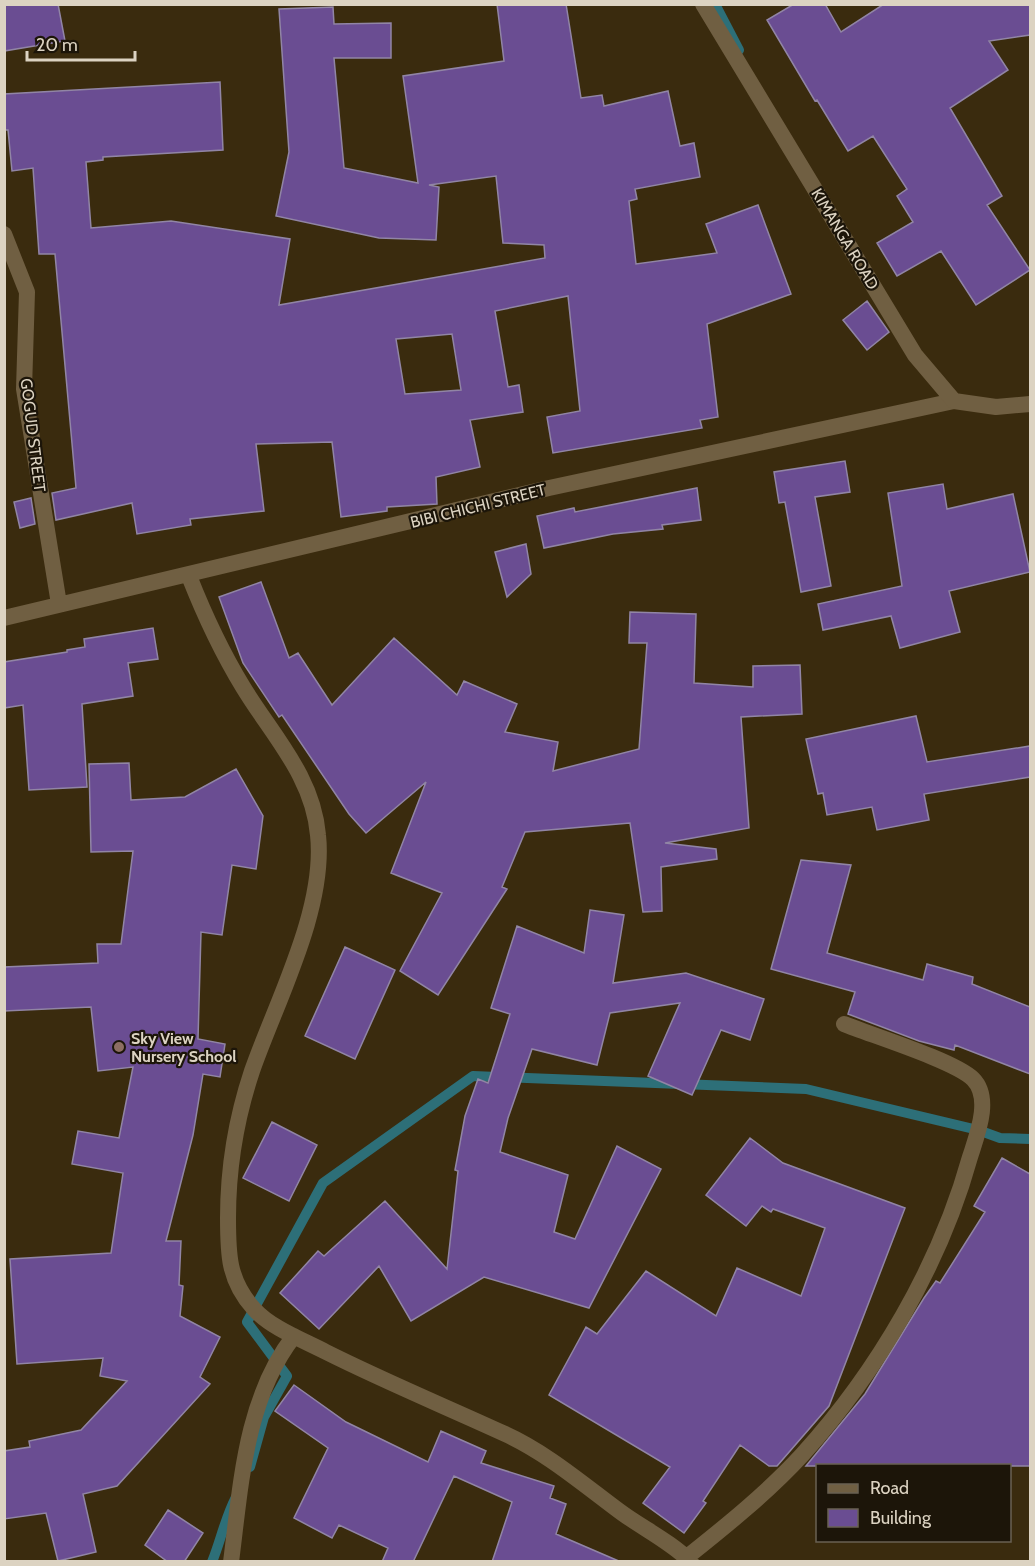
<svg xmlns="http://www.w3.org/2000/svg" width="1035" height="1566" font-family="Cabin,sans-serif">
	<rect width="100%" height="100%" fill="#3a2b0e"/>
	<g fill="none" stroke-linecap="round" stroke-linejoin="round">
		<path stroke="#2d6f78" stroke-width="10" d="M715,4L739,50
			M250,1467L264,1417L287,1376L247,1322L323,1183L473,1076L806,1089L978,1130L1000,1138L1030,1139
			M212,1562C221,1540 225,1518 236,1497"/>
	</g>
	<path fill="#6a4d92" stroke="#9185a5" stroke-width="1.5" fill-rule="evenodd" d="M4,4H58L65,41L4,51Z
		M497,4H566L581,98L602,95L604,106L668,91L680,146L694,143L700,177L635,189L637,199L629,201L636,264L717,253L706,224L758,205L791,294L707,324L718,417L700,420L702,428L553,453L547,417L580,411L568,296L495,311L508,387L519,385L523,412L470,420L480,467L436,477L437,504L387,507V511L341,517L332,442L256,444L264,511L190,519L191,525L137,534L132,503L56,520L52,493L76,488L55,254H39L33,168L12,171L8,130H4V94L220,82L223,150L103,157V160L86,162L91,228L171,221L290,239L279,305L545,258L544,245L503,243L496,176L429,185L439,187L436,240L379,238L276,216L289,152L279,9L333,7L334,24L391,23V58H334L344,168L418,183L403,76L504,61ZM452,334L461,390L405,394L396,339Z
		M794,4H825L841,32L884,4H1030V35L989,41L1008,70L950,108L1002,196L987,205L1030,270L976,305L941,251L897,276L877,243L913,222L897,196L907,189L873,136L848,151L817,100L815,101L767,20Z
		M867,301L889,332L867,350L843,320Z
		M845,461L850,492L815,497L831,586L801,592L785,502L779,503L774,472Z
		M943,484L947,509L1013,494L1030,572L949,591L960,632L900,648L891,616L823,630L818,604L902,586L888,493Z
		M697,488L701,520L662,525L663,529L613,534L544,548L537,516L574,508L575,512Z
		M31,498L35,524L20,528L14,502Z
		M526,544L531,574L507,597L495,552Z
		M261,582L289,658L298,653L332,705L394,638L457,695L464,681L517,704L505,732L558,742L553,771L639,749L647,643H629L630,612L696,614L694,683L753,687V666L800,665L802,714L741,717L749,828L665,843L716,849L717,859L661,867L662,911L643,912L630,823L525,832L502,887L507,889L438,995L400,971L442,893L391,873L426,782L366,833L349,814L282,715L279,717L243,663L219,597Z
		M153,628L158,659L128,663L133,696L82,704L87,787L29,790L23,705L4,708V662L67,652V650L85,647L84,639Z
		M916,716L927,762L1030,746V777L924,794L929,820L877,830L872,807L827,815L823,793L818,794L806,739Z
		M129,763L131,800L185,797L236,769L263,816L256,869L232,865L222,935L201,932L198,1039L225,1044L220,1077L203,1074L193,1135L166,1241H181L179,1285L183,1286L180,1316L220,1337L200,1377L210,1384L117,1486L83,1494L96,1552L58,1561L46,1513L4,1519V1451L30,1447L29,1441L81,1430L127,1381L100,1376L103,1358L17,1364L10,1259L111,1253L123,1173L72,1164L78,1131L119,1138L133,1067L98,1071L91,1007L4,1011V967L98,963L97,944H121L133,851L91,852L89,764Z
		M801,860L851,865L827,953L923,980L927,964L973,977L972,984L1030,1007V1074L955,1045L954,1050L919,1041L848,1014L855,992L771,969Z
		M590,910L624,915L613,983L686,973L764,999L750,1040L721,1030L692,1095L648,1076L680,1003L610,1013L597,1065L532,1049L508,1118L500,1152L568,1175L554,1232L575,1239L617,1146L661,1169L589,1308L484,1277L411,1321L379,1266L319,1329L280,1293L318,1251L324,1256L385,1201L447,1269L458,1171L455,1170L465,1116L478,1079L488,1083L510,1014L491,1008L517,926L584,953Z
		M345,947L395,970L355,1059L305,1036Z
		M272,1122L317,1145L289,1201L243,1178Z
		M750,1138L783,1163L905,1208L829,1406L777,1466H769L740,1445L703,1501L706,1503L684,1533L643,1503L670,1467L549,1395L586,1327L597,1334L646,1271L716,1316L737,1268L801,1296L825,1228L773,1209L771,1212L762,1206L746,1226L706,1195Z
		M1002,1158L1030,1174V1466H806L865,1394L924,1298L936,1281L940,1283L985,1212L974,1206Z
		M294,1385L346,1422L428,1462L441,1431L486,1451L481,1463L554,1486L550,1498L566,1504L556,1534L621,1562H492L512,1502L454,1476L413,1562H382L388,1548L339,1525L332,1538L294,1518L328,1448L275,1411Z
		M168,1510L203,1533L184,1562H168L145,1545Z"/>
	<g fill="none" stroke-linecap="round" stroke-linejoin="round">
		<path stroke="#705f42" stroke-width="16" d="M4,234L27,292L24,389L59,604
			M189,576C204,614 221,651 243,687C272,735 313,776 318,835C326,909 276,1002 252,1071C236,1119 228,1168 228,1218C228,1254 228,1280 254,1309C271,1328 303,1340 326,1352C384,1381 444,1406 503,1433C546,1452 584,1485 622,1513C644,1529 671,1542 691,1562
			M4,618L549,488L954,401
			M687,1557C726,1526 768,1492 802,1455C878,1371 940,1265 970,1157C977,1135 992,1098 973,1079C955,1061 871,1035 844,1024
			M231,1562C241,1485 245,1399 294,1336"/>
		<path stroke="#705f42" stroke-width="16" d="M703,4L915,355L954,401L996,407L1030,404"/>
	</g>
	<circle fill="#8d6e63" stroke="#1c1509" stroke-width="2" cx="119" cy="1047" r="6"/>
	<g text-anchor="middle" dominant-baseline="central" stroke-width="4.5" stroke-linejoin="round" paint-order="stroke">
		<g font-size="16" fill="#dcd3c2" stroke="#1c1509">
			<text transform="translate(845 239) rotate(59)">KIMANGA ROAD</text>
			<text transform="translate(33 435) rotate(83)">GOGUD STREET</text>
			<text transform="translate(478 506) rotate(-14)">BIBI CHICHI STREET</text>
		</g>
		<g font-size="16" font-weight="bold" fill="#dcd3c2" stroke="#1c1509" text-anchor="start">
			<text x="131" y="1038">Sky View<tspan x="131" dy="18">Nursery School</tspan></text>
		</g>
	</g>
	<rect width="1035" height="1566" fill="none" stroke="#dcd3c2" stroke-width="12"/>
	<rect x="816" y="1464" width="195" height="78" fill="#1c1509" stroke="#696153" stroke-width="1.5"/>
	<rect x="828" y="1484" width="30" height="9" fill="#705f42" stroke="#696153" stroke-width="1.5"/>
	<text x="870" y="1494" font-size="18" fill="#dcd3c2">Road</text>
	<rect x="828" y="1509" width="30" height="18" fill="#6a4d92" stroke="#696153" stroke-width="1.5"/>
	<text x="870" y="1524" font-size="18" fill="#dcd3c2">Building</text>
	<path d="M27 51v9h108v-9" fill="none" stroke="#dcd3c2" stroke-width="3"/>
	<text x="36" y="51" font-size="18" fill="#dcd3c2" stroke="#1c1509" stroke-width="4.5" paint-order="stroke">20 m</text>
</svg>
